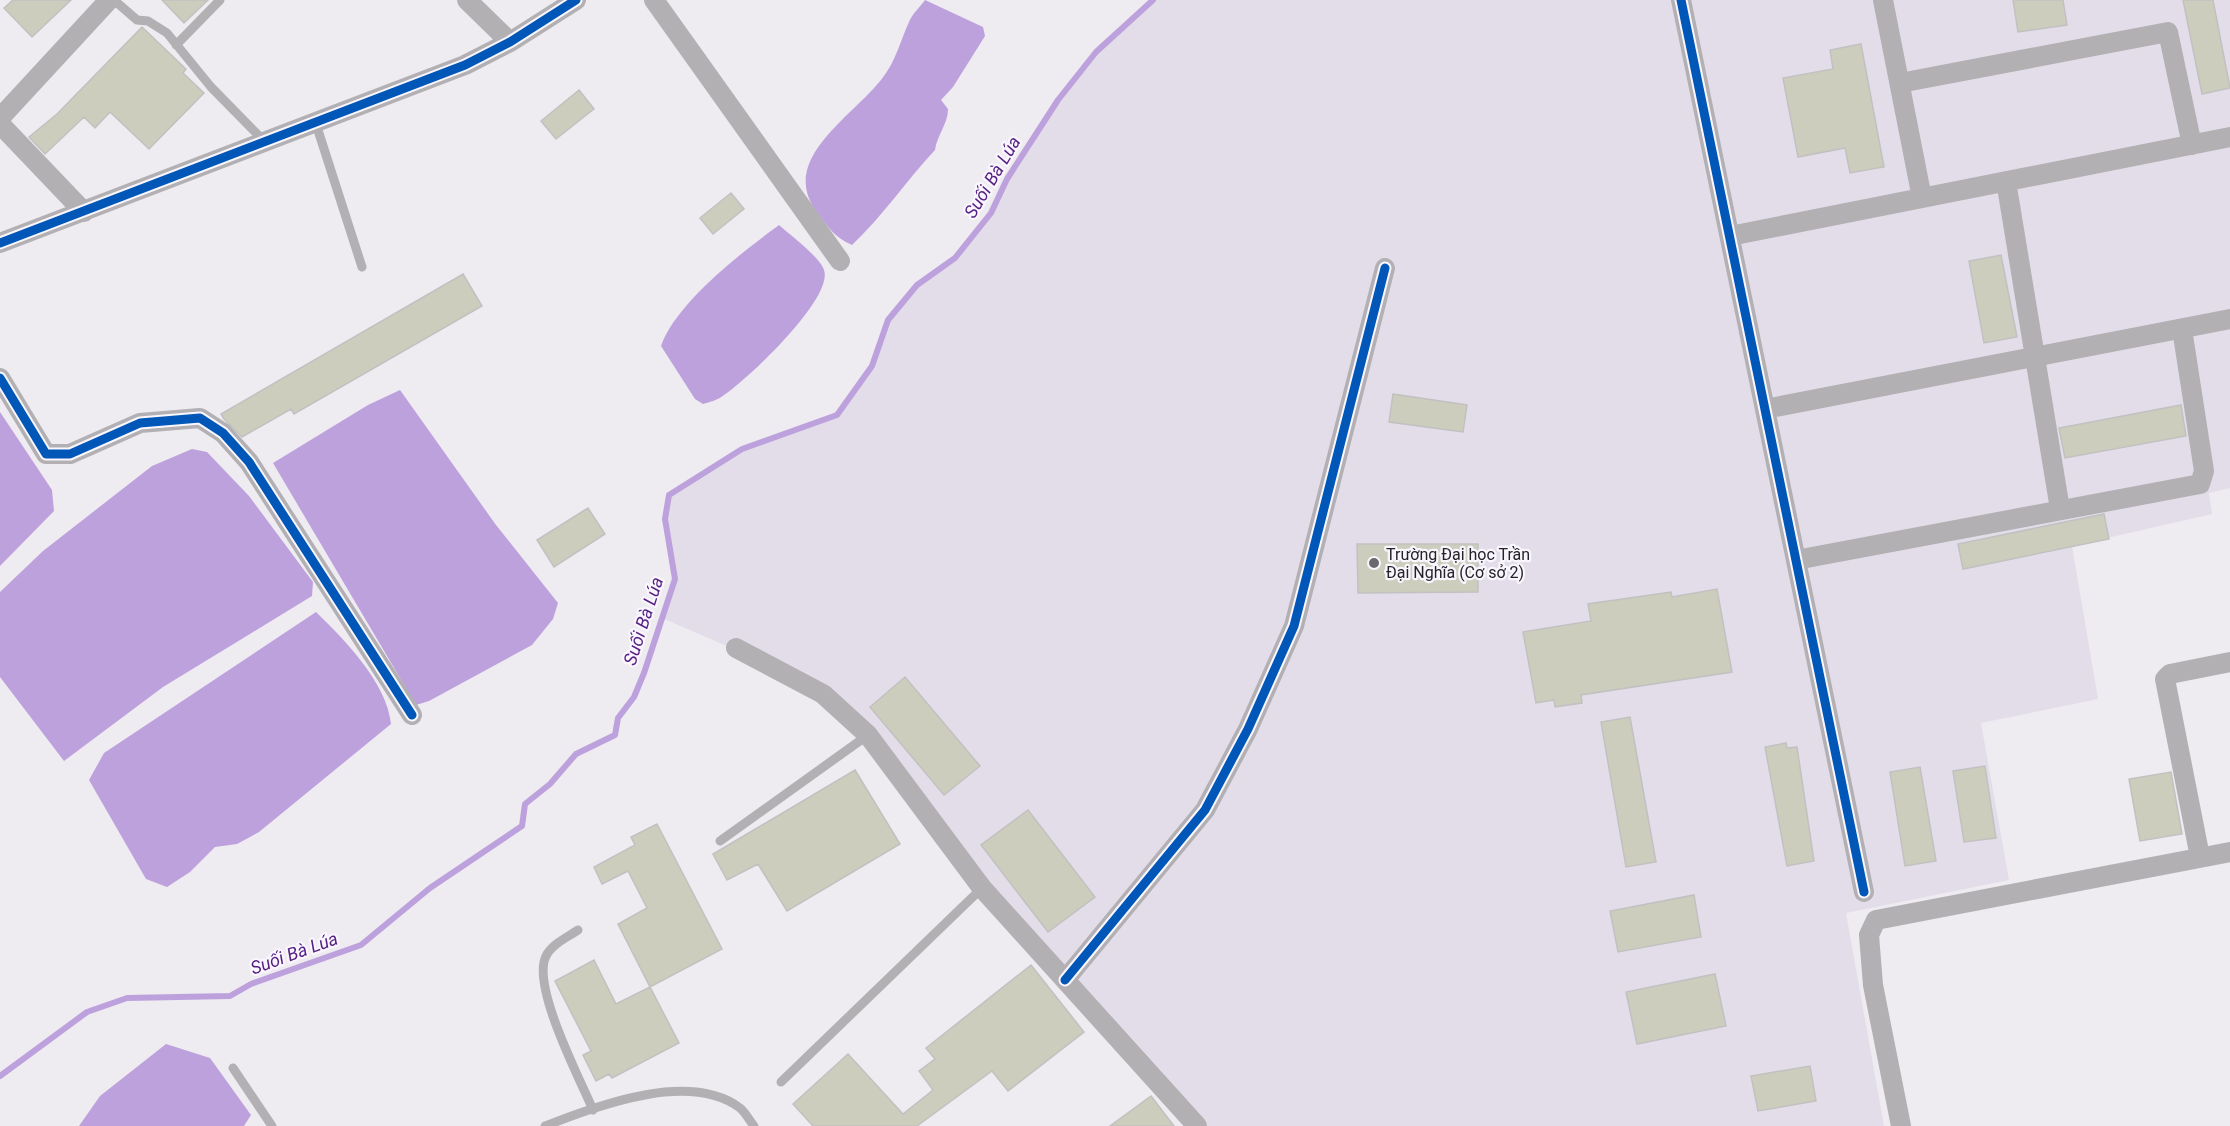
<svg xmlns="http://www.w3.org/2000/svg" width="2230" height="1126" font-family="Roboto,sans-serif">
	<rect width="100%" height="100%" fill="#eeebf1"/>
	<path fill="#e3ddea" d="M1153,0H2230V488L2209,493L2212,514L2072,546L2098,699L1981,723L2009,880L1846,913L1884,1126H1206L988,883L873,730L729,647L662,618L675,579L665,519L669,495L742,449L837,415L872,366L888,320L917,285L955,258L991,213L1007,179L1058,100L1096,52Z"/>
	<path fill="#bda1dd" d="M925,0L983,27L985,36L953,87L941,100L948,109C948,124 937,135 935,150C906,181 883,216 852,245C833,236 829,228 816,211C777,156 860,113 886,73C897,57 901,39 909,22C912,14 920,7 925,0Z
		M779,225C790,235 820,257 824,270C834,298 747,380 724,395C718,400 710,402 703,404L695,399L661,346C676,303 742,252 779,225Z
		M400,390L496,525L558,603L553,619L532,645L429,701L416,705L273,463L368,405Z
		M0,412L52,490L54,511L0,566Z
		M192,449L207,452L249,496L313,582L312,596L163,687L64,761L0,677V592L43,551L152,466Z
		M316,612C345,640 387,683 391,724L259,832L237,844L215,847L190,872L167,887L146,879L89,780L104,753Z
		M166,1044L210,1058L251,1115L244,1126H79L100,1096Z"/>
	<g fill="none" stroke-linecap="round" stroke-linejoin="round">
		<path stroke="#bda1dd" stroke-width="6" d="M0,1076L87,1012L127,998L230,996L251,984L361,945L430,888L522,826L525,804L550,784L576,754L615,735L618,718L634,697L644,673L675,579L665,519L669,495L742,449L837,415L872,366L888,320L917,285L955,258L991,213L1007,179L1058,100L1096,52L1153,0"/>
	</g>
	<path fill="#cccdbc" stroke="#c1c1c1" stroke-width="1.5" d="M13,0H71L32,37L4,8Z
		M162,0H208L184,23Z
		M2013,0H2063L2067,25L2018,32Z
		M2183,0H2213L2230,88L2202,94Z
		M142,27L186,69L183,73L204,93L149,149L110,112L95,128L84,117L45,154L29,137L57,114Z
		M1861,44L1884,167L1850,173L1845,148L1798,157L1783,78L1833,69L1830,50Z
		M579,90L594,109L556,139L541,121Z
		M731,193L744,209L713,234L700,218Z
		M2001,255L2017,337L1984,343L1969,261Z
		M463,274L482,306L294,414L291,409L242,437L224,419L221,414Z
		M1393,394L1467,405L1463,432L1389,422Z
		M2181,405L2186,436L2065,458L2059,428Z
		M588,508L605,534L554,567L537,540Z
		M2104,514L2109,539L1963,569L1958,544Z
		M1357,544H1478V592L1358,593Z
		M1717,589L1732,672L1581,695L1582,703L1555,707L1554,700L1536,703L1523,632L1591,621L1588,604L1671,592L1672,597Z
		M905,677L980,766L944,795L870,707Z
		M1630,717L1656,862L1626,867L1601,722Z
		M1786,743L1787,748L1797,747L1814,861L1787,866L1765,747Z
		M1985,766L1996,838L1964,842L1953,771Z
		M1920,767L1936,861L1905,866L1890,772Z
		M855,770L900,844L787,911L758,864L727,880L713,854Z
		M2171,772L2182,834L2140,841L2129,779Z
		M1028,810L1095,897L1048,932L981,845Z
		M657,824L722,949L650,987L618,924L647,908L628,871L602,884L594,867L635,845L631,837Z
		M1694,895L1701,937L1618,952L1610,911Z
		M594,960L616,1004L650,987L679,1043L612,1078L609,1074L596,1081L583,1055L591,1051L555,981Z
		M1031,965L1084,1032L1008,1091L992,1071L917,1126H813L793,1104L848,1054L903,1114L933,1090L919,1071L935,1059L926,1048Z
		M1715,974L1726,1026L1637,1044L1626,992Z
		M1810,1066L1816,1101L1758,1111L1751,1076Z
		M1151,1096L1174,1126H1110Z"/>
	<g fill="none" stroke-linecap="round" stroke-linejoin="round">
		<path stroke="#b2b0b3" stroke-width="9" d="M114,0L137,20L148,21L167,33L211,87L264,141
			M176,45L220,0
			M316,124L362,267
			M720,841L868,735
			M578,930C568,937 552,944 546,956C531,986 580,1079 593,1110
			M233,1068L272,1126
			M781,1082L982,888
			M545,1126C598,1106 689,1070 740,1108C745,1112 750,1121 754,1126"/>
		<path stroke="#b2b0b3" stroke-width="20" d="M467,0L510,42
			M654,0L840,261
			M1681,0L1864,892
			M1883,0L1922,198
			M1900,83L2168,32L2192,145
			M0,118L109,0
			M0,124L84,212
			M2006,181L2060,509
			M1730,236L2230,137
			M0,243L465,65L510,42L576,0
			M0,378L46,454H70L140,423L200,418L223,433L249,462L412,715
			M1765,409L2230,319
			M1796,560L2200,484L2204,471L2182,329
			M736,648L823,694L868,735L982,888L1197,1126
			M2200,857L2165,679L2170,674L2230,662
			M1065,980L1205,810L1248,729L1294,626L1385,268
			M1901,1126L1873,985L1869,935L1876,920L2230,852"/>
		<g stroke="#f9f6fe" stroke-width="13">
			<path id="cycleway" d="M1681,0L1864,892
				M0,243L465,65L510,42L576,0
				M0,378L46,454H70L140,423L200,418L223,433L249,462L412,715
				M1065,980L1205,810L1248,729L1294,626L1385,268"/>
		</g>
		<use href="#cycleway" stroke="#0057b8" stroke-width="9"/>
	</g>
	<circle fill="#6b696e" stroke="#f9f6fe" stroke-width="2" cx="1374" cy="563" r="6"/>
	<g text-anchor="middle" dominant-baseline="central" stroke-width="4.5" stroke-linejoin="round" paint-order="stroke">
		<g font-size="16" fill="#242327" stroke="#f9f6fe" text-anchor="start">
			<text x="1386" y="554">Trường Đại học Trần<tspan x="1386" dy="18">Đại Nghĩa (Cơ sở 2)</tspan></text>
		</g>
		<g font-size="18" font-style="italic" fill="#551f83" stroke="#f9f6fe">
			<text transform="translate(992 177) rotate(-59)">Suối Bà Lúa</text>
			<text transform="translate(643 621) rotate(-72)">Suối Bà Lúa</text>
			<text transform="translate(294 953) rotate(-20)">Suối Bà Lúa</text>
		</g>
	</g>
</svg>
